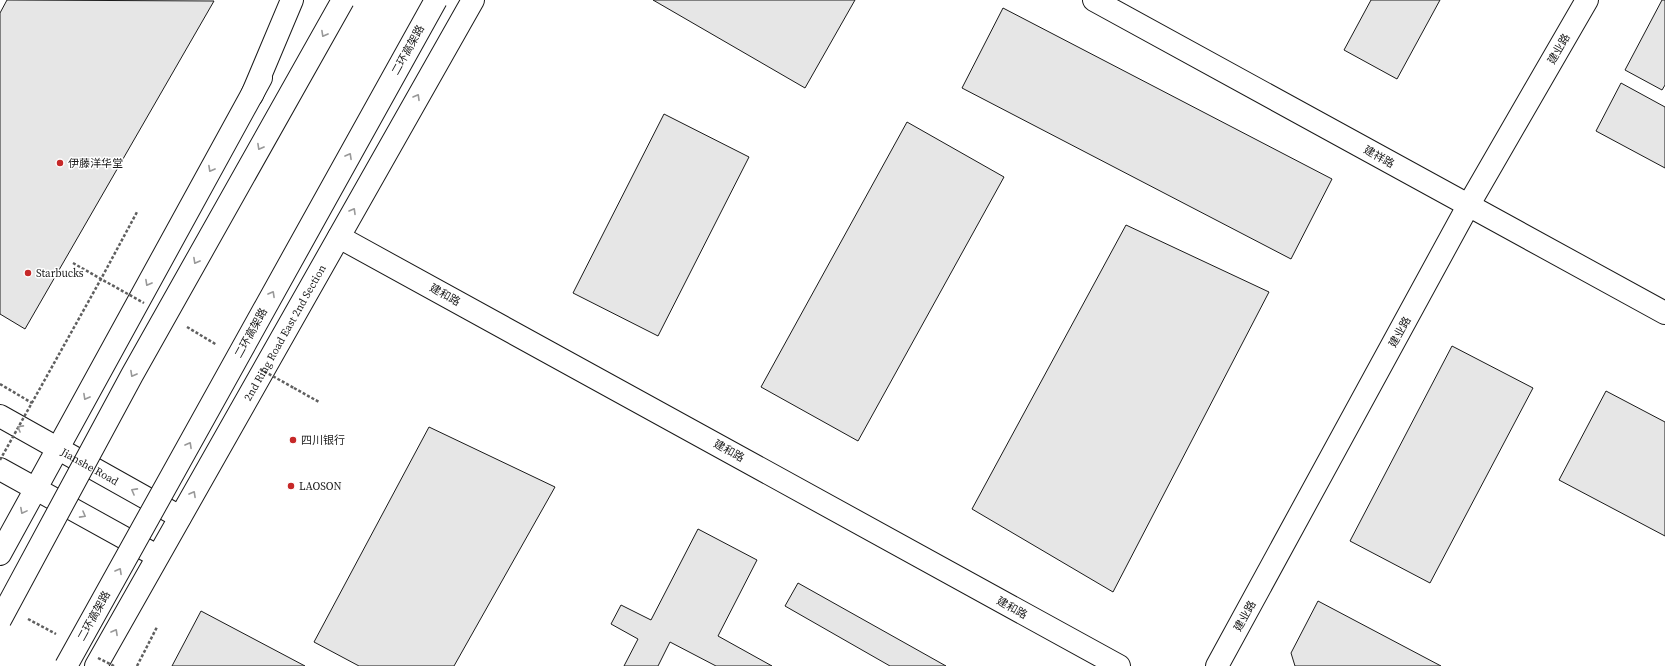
<svg xmlns="http://www.w3.org/2000/svg" width="1665" height="666" font-family="'Source Serif 4','Noto Sans SC',serif">
	<rect width="100%" height="100%" fill="#fff"/>
	<path fill="#e6e6e6" stroke="#1a1a1a" d="M7,0L214,1L25,329L0,314V13Z
		M653,0H855L805,88Z
		M1371,0H1440L1397,79L1344,50Z
		M1662,0H1665V85L1662,90L1625,70Z
		M1003,8L1332,179L1291,259L962,88Z
		M1621,83L1665,107V168L1596,131Z
		M664,114L749,157L658,336L573,293Z
		M907,122L1004,177L858,441L761,387Z
		M1126,225L1269,292L1113,592L972,509Z
		M1452,346L1533,388L1430,583L1350,541Z
		M1606,391L1665,422V536L1559,480Z
		M429,427L555,487L454,666H359L314,642Z
		M698,529L757,560L718,636L772,666H716L670,642L658,666H624L638,639L611,624L621,605L651,620Z
		M798,583L946,666H890L785,606Z
		M1318,601L1441,666H1295L1291,653Z
		M201,611L305,666H172Z"/>
	<g fill="none" stroke-linecap="round" stroke-linejoin="round">
		<g stroke="#1a1a1a" stroke-width="24">
			<g id="minor">
				<path d="M1094,0L1665,313"/>
				<path d="M339,237L1119,666"/>
				<path id="s1" d="M0,416L180,517"/>
				<path d="M0,469L157,556"/>
				<path d="M1217,666L1468,206L1587,0"/>
			</g>
		</g>
		<g stroke="#1a1a1a" stroke-width="24">
			<g id="major">
				<path d="M0,554L261,78"/>
				<path id="s2" d="M96,666L473,0"/>
			</g>
		</g>
		<g stroke="#1a1a1a" stroke-width="24">
			<path id="highway" d="M252,95L292,0"/>
		</g>
		<path stroke="#5f5f5f" stroke-width="2.5" stroke-dasharray="3 2" stroke-linecap="butt" d="M73,263L101,279L137,212
			M0,384L32,403
			M294,388L319,402
			M137,666L157,627"/>
		<use href="#minor" stroke="#fff" stroke-width="22"/>
		<use href="#major" stroke="#fff" stroke-width="22"/>
		<use href="#highway" stroke="#fff" stroke-width="22"/>
		<g stroke="#1a1a1a" stroke-width="24" stroke-linecap="butt">
			<path id="highway-bridge" d="M0,620L132,375L343,0
				M66,666L436,0"/>
		</g>
		<path stroke="#5f5f5f" stroke-width="2.5" stroke-dasharray="3 2" stroke-linecap="butt" d="M187,327L217,345
			M260,369L294,388
			M0,460L101,279L144,303
			M28,619L56,634
			M98,658L114,666"/>
		<use href="#highway-bridge" stroke="#fff" stroke-width="22"/>
	</g>
	<defs><path id="oneway-chevron" d="M-2-3.5L2.5 0L-2 3.5" fill="none" stroke-width="1.6" stroke-linecap="round" stroke-linejoin="round"/></defs>
	<g stroke="#989898">
		<use href="#oneway-chevron" transform="translate(324 34) rotate(119)"/>
		<use href="#oneway-chevron" transform="translate(417 97) rotate(-60)"/>
		<use href="#oneway-chevron" transform="translate(260 147) rotate(119)"/>
		<use href="#oneway-chevron" transform="translate(349 156) rotate(-61)"/>
		<use href="#oneway-chevron" transform="translate(211 169) rotate(119)"/>
		<use href="#oneway-chevron" transform="translate(353 211) rotate(-60)"/>
		<use href="#oneway-chevron" transform="translate(196 261) rotate(119)"/>
		<use href="#oneway-chevron" transform="translate(148 283) rotate(119)"/>
		<use href="#oneway-chevron" transform="translate(272 294) rotate(-61)"/>
		<use href="#oneway-chevron" transform="translate(133 374) rotate(119)"/>
		<use href="#oneway-chevron" transform="translate(86 397) rotate(119)"/>
		<use href="#oneway-chevron" transform="translate(20 428) rotate(-151)"/>
		<use href="#oneway-chevron" transform="translate(189 445) rotate(-61)"/>
		<use href="#oneway-chevron" transform="translate(134 491) rotate(-151)"/>
		<use href="#oneway-chevron" transform="translate(193 494) rotate(-61)"/>
		<use href="#oneway-chevron" transform="translate(23 511) rotate(118)"/>
		<use href="#oneway-chevron" transform="translate(83 515) rotate(29)"/>
		<use href="#oneway-chevron" transform="translate(119 571) rotate(-61)"/>
		<use href="#oneway-chevron" transform="translate(115 632) rotate(-61)"/>
	</g>
	<g fill="#c62828" stroke="#fff" stroke-width="1.5">
		<circle cx="60" cy="163" r="4"/>
		<circle cx="28" cy="273" r="4"/>
		<circle cx="293" cy="440" r="4"/>
		<circle cx="291" cy="486" r="4"/>
	</g>
	<g text-anchor="middle" dominant-baseline="central" stroke-width="3" stroke-linejoin="round" paint-order="stroke">
		<g font-size="11" fill="#1a1a1a" stroke="#fff">
			<text transform="translate(1559 49) rotate(-60)">建业路</text>
			<text transform="translate(408 50) rotate(-61)">二环高架路</text>
			<text transform="translate(1379 157) rotate(29)">建祥路</text>
			<text transform="translate(445 295) rotate(29)">建和路</text>
			<text transform="translate(1400 332) rotate(-61)">建业路</text>
			<text transform="translate(251 333) rotate(-61)">二环高架路</text>
			<text stroke="none"><textPath href="#s2" startOffset="383">2nd Ring Road East 2nd Section</textPath></text>
			<text transform="translate(729 451) rotate(29)">建和路</text>
			<text stroke="none"><textPath href="#s1" startOffset="103">Jianshe Road</textPath></text>
			<text transform="translate(1012 608) rotate(29)">建和路</text>
			<text transform="translate(94 616) rotate(-61)">二环高架路</text>
			<text transform="translate(1245 616) rotate(-61)">建业路</text>
		</g>
		<g font-size="11" fill="#1a1a1a" stroke="#fff" text-anchor="start">
			<text x="68" y="163">伊藤洋华堂</text>
			<text x="36" y="273">Starbucks</text>
			<text x="301" y="440">四川银行</text>
			<text x="299" y="486">LAOSON</text>
		</g>
	</g>
</svg>
